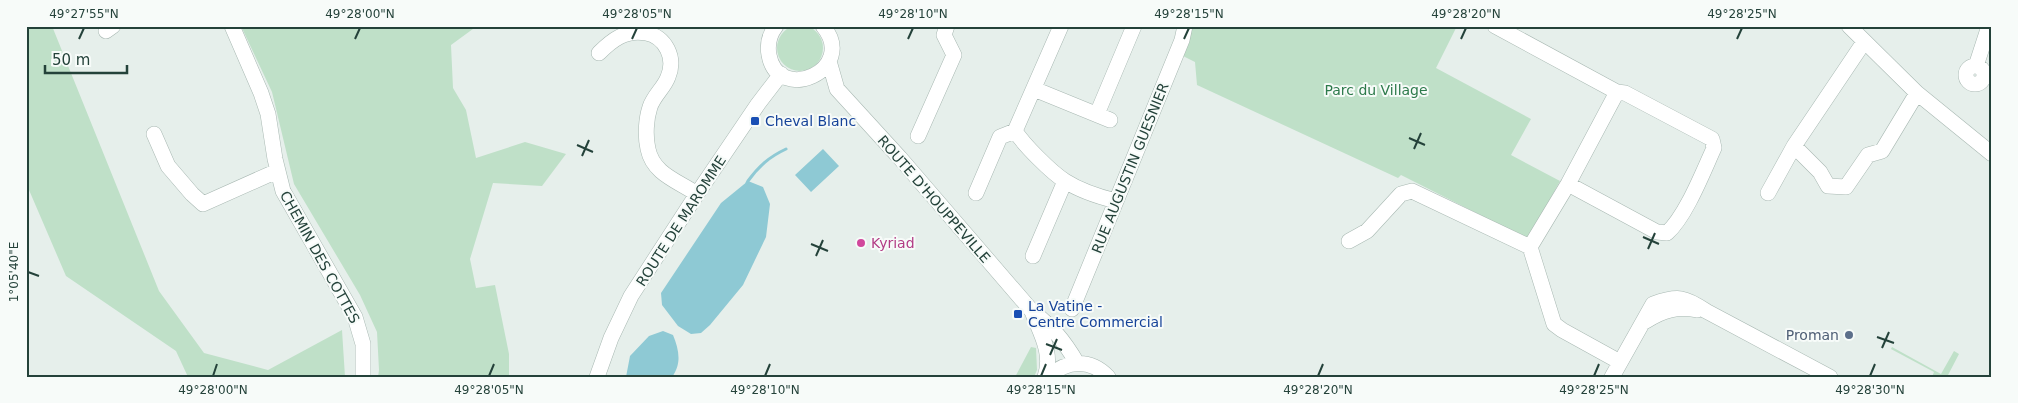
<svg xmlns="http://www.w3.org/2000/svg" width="2018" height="403" font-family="'DejaVu Sans',sans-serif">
	<rect width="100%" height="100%" fill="#e6efeb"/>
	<path fill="#bfe0c8" d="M777 48a23 23 0 1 1 46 0a23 23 0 1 1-46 0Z
		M26,26H52L159,291L204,353L268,370L342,330L345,377H188L176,351L66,276L26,183Z
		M241,26H477L451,45L453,88L466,110L476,158L525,142L566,154L542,186L493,183L470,259L476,288L495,285L509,354V377H378L379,370L377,332L360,295L294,184L272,92Z
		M1193,26H1457L1436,68L1531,119L1511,155L1560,181L1528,239L1401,175L1398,178L1197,85L1195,62L1183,56Z
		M1031,347L1036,348L1037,370L1034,377H1015Z
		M1892,347L1941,374L1954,351L1959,354L1947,377H1932L1934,372L1891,349Z"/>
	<path fill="#8ec9d4" d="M823,149L839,166L811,192L795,175Z
		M748,181L763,187L770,204L766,237L743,285L710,325L701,333L691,334L678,326L662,305L661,293L721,203Z
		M663,331L673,335C679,350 682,363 672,377H626L630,356L649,336Z"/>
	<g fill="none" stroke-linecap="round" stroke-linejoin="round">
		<path stroke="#8ec9d4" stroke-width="3" d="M747,183L748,181C759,166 769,157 786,149"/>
		<g stroke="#a8b8b2" stroke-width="16">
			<path id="minor" d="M232,26L261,93L268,114L275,159L283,191L355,317L363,344V377
				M776,26C769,35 767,44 769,55C778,105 859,70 823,26
				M1061,26L1015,131C1024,145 1051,172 1065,181C1079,190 1100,197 1116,201
				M1495,26L1617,92L1568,184L1530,247L1554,324L1562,330L1620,362
				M1849,26L1917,93L1992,154
				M106,31L113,26
				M1864,42L1794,146L1820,172L1828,186L1846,187L1868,155L1882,151L1917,93
				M599,53C612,40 626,29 646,33C666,37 676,58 668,77C664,88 654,95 650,107C646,119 645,136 648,149C653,174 678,181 697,194
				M829,61L837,89L900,158L1031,310C1052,327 1063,339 1077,363
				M1976,66L1989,26
				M1966 75a9 9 0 1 1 18 0a9 9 0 1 1-18 0Z
				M1034,89L1110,120
				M1097,114L1134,26
				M154,134L168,166L192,194L203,204L277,171
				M918,136L954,55L944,35L947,26
				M1568,184L1657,232L1667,233C1686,216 1703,172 1714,148L1712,139L1625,93L1617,92
				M976,193L1000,137L1015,131
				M1768,193L1794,146
				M1349,241L1367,231L1401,194L1412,191L1530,247
				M1033,256L1065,181
				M1072,309L1182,40L1185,26
				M1033,314C1041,334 1053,354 1045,377
				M1646,321C1663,310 1678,306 1697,310
				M597,377L611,338L631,296L697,194L758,104L781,74
				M1048,377C1067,360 1090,358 1108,377
				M1612,377L1653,304C1678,295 1685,297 1706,311L1830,377"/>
		</g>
		<use href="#minor" stroke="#fff" stroke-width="15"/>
	</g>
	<path fill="none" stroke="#24423a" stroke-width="2" d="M79,39L84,28M355,39L360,28M632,39L637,28M908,39L913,28M1184,39L1189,28M1461,39L1466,28M1737,39L1742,28M1409,138L1425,145M577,145L593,152M1414,149L1421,133M582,156L589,140M1643,237L1659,244M811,244L828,251M1648,249L1655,233M816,256L823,240M28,272L39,276M1877,337L1894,343M1046,344L1062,350M1882,348L1889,332M1050,355L1057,339M213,376L217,364M489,376L494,364M765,376L770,364M1041,376L1046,364M1318,376L1323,364M1594,376L1599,364M1870,376L1875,364"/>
	<g fill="#1a4fb4" stroke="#f7fbf9" stroke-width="2">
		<rect x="750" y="116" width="10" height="10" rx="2.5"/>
		<rect x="1013" y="309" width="10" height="10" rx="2.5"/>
	</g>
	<circle fill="#d1479c" stroke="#f7fbf9" stroke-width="2" cx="861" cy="243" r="5"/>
	<circle fill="#5c6f8a" stroke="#f7fbf9" stroke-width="2" cx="1849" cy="335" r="5"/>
	<g text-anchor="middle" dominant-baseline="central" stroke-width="4" stroke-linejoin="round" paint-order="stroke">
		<g font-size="14" fill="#2d7a4b" stroke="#f7fbf9">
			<text x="1376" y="90">Parc du Village</text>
		</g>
		<g font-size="14" fill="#164399" stroke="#f7fbf9" text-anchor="start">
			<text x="765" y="121">Cheval Blanc</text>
			<text x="1028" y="306">La Vatine -<tspan x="1028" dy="16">Centre Commercial</tspan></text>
		</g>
		<g font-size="14" fill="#24423a" stroke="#f7fbf9">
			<text transform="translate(1130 168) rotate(-68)">RUE AUGUSTIN GUESNIER</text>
			<text transform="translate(934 199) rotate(49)">ROUTE D'HOUPPEVILLE</text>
			<text transform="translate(681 221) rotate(-57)">ROUTE DE MAROMME</text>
			<text transform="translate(320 257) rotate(61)">CHEMIN DES COTTES</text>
		</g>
		<g font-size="14" fill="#b23c85" stroke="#f7fbf9" text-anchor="start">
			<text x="871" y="243">Kyriad</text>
		</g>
		<g font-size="14" fill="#4e5e75" stroke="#f7fbf9" text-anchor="end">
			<text x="1839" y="335">Proman</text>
		</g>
	</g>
	<rect width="2018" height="403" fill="none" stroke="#f7fbf9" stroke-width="55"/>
	<path d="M45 65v8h82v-8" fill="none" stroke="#24423a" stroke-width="2.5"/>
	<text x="52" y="65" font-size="15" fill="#24423a" stroke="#f7fbf9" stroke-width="4" paint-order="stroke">50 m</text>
	<rect x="28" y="28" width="1962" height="348" fill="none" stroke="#24423a" stroke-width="2"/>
	<g font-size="12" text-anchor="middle" fill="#24423a">
		<text x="84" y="18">49°27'55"N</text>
		<text x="360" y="18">49°28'00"N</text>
		<text x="637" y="18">49°28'05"N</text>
		<text x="913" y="18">49°28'10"N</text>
		<text x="1189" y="18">49°28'15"N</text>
		<text x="1466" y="18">49°28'20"N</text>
		<text x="1742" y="18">49°28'25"N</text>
		<text transform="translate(14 272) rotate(-90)" y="4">1°05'40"E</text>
		<text x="213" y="394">49°28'00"N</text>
		<text x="489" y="394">49°28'05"N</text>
		<text x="765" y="394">49°28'10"N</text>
		<text x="1041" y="394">49°28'15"N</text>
		<text x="1318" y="394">49°28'20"N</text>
		<text x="1594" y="394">49°28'25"N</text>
		<text x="1870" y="394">49°28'30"N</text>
	</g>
</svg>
